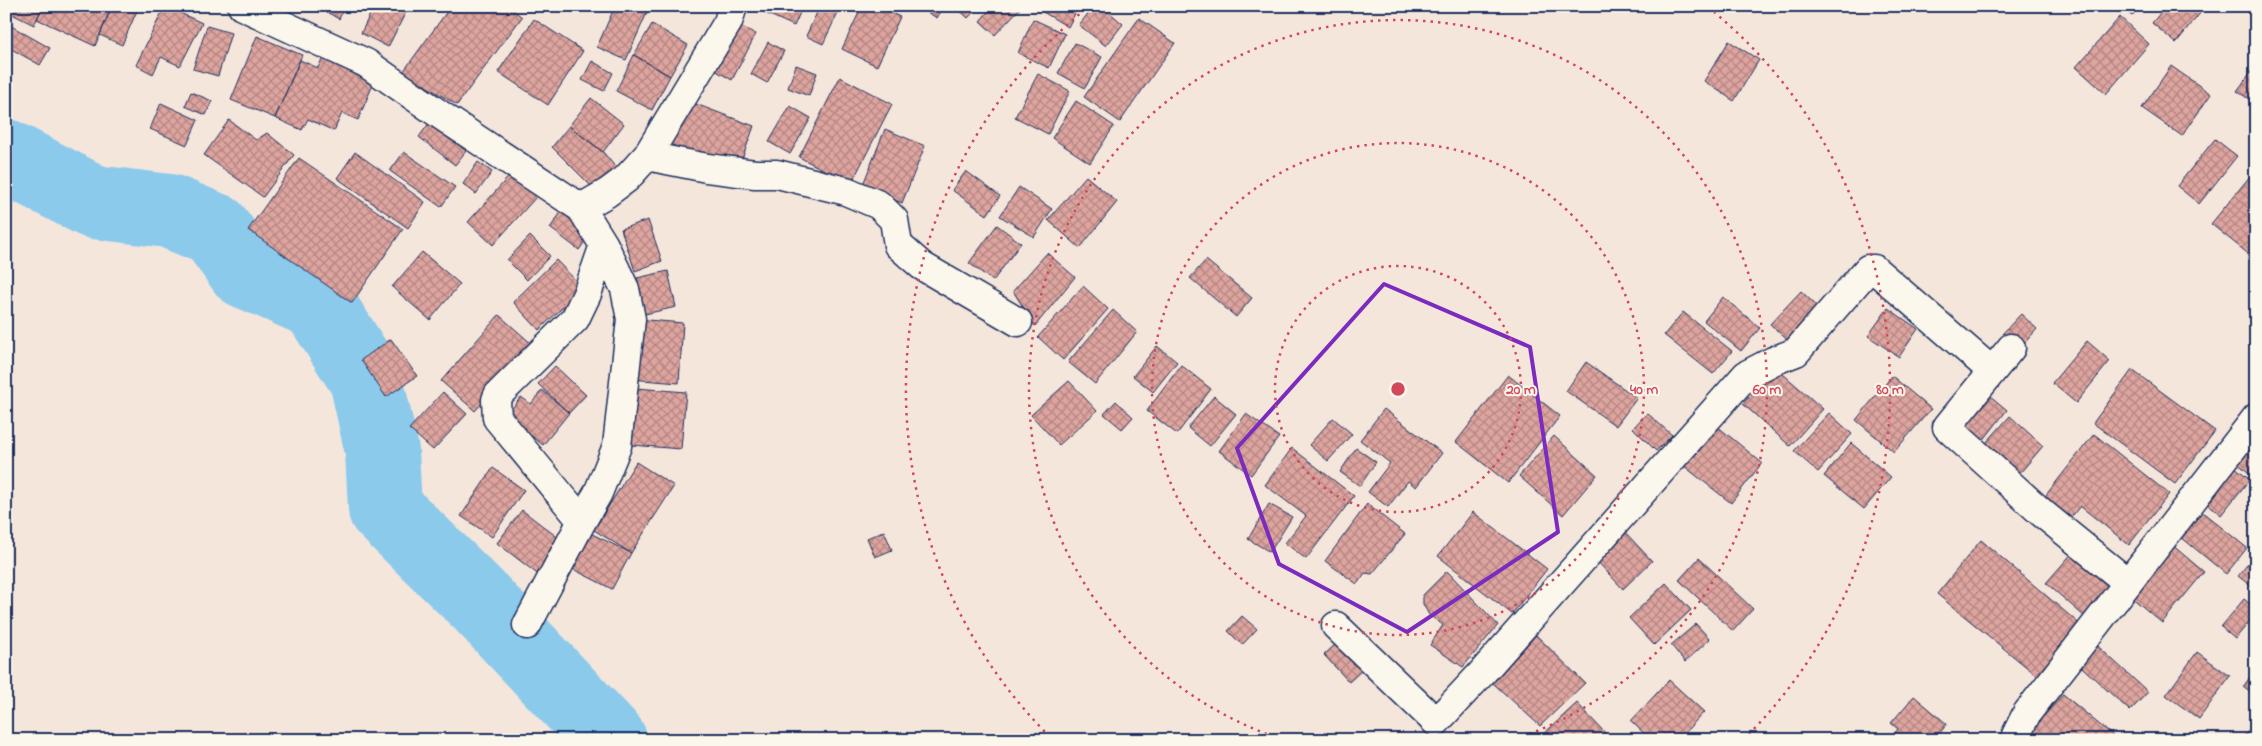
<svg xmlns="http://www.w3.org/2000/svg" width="2262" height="746" font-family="'Indie Flower',sans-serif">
	<defs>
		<pattern id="building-cross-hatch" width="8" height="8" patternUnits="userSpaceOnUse" patternTransform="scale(1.25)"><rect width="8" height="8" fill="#dea49e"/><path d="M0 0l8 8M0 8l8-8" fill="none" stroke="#b38684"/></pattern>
	</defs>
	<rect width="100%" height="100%" fill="#f5e6dc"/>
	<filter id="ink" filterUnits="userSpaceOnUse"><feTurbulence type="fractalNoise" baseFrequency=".02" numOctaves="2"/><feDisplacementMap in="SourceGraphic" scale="10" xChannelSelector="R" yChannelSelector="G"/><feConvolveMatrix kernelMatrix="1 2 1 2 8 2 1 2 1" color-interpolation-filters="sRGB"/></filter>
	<g filter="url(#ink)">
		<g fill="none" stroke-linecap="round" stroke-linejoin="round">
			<path stroke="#8bcaeb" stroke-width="74" d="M6,156L94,202L169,211L215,230L245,271L318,303L366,379L382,451L385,509L480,602L610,740"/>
		</g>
		<path fill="url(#building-cross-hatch)" stroke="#1b2f5e" d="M6,6H43L34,25L6,11Z
			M43,6H112L95,46L37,19Z
			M112,6H139L122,45L100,35Z
			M165,6L202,23L180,66L161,57L153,74L136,65Z
			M316,6H345L339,19Z
			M374,6H409L388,47L361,33Z
			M451,6H508L522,17L457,105L403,72Z
			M615,6H650L626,60L597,47Z
			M765,6H803L794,26L763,12Z
			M820,6H841L823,44L806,36Z
			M862,6H876L900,17L877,66L842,49Z
			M921,6H944L937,18L920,8Z
			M955,6H979L968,18Z
			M993,6H1022L995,35L980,21Z
			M1033,6H1079L1068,27Z
			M1094,6H1102L1123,24L1106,46L1079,25Z
			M2120,6H2139L2132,16Z
			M2166,6H2194L2201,12L2176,43L2152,23Z
			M2120,17L2149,44L2106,94L2076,67Z
			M1139,18L1175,43L1120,122L1084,97Z
			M534,19L583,51L548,105L498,72Z
			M1033,19L1065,34L1049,68L1018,53Z
			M6,23L50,48L40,65L6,46Z
			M652,24L688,45L670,76L634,55Z
			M736,24L756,34L732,80L713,69Z
			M207,26L231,33L218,76L193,69Z
			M257,36L302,55L275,118L231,100Z
			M1729,41L1759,60L1734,101L1704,81Z
			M768,42L784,51L767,83L751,74Z
			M1075,43L1102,57L1085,88L1058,73Z
			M326,50L360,64L356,75L374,82L358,120L342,113L334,131L308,119L302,130L275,118L300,60L318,68Z
			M634,55L670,76L652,110L616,91Z
			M592,61L613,73L604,91L582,80Z
			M796,65L817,73L809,96L788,88Z
			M2256,65V104L2237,91Z
			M2171,66L2211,94L2182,136L2142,108Z
			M1038,74L1070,91L1048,134L1015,117Z
			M840,77L892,104L851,184L799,157Z
			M191,92L212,101L206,115L185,106Z
			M591,98L624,124L603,152L569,126Z
			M685,100L754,126L738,170L669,144Z
			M1076,101L1114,126L1090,163L1052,138Z
			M161,103L198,120L187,145L150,129Z
			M790,106L811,118L790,154L769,142Z
			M229,120L256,140L267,133L294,155L263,197L204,155Z
			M430,122L466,151L455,165L419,137Z
			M569,126L603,152L617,169L596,191L552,147Z
			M885,129L925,146L902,203L862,187Z
			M2215,139L2237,156L2199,204L2177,186Z
			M355,152L425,202L408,228L337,178Z
			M404,152L455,187L441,207L390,171Z
			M299,158L403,229L352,303L248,230Z
			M478,162L492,172L476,194L463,184Z
			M966,171L1000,196L987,215L952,190Z
			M512,173L537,196L493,245L468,222Z
			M2251,175L2256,178V260L2211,224Z
			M1086,176L1117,202L1080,248L1048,220Z
			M1019,187L1052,209L1034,237L1000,216Z
			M562,211L591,233L579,250L550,228Z
			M648,220L662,261L635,271L621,229Z
			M997,225L1021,243L993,281L969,263Z
			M530,236L550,256L527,280L507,260Z
			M422,252L460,284L430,320L392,287Z
			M1047,253L1075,277L1035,326L1013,291Z
			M556,260L583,288L539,330L513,302Z
			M1206,260L1252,298L1236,317L1190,278Z
			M668,271L676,307L645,314L637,278Z
			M1083,286L1108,309L1063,360L1038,337Z
			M1801,291L1825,314L1795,347L1770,324Z
			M1723,297L1760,328L1741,351L1704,321Z
			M1888,308L1918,329L1899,357L1868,336Z
			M1113,310L1137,332L1095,384L1068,362Z
			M1683,312L1732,351L1713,374L1664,335Z
			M2021,314L2037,329L2020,348L2003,333Z
			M499,315L533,345L475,411L441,381Z
			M636,319L683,323L679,383L630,379Z
			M391,339L417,376L386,397L361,360Z
			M2087,341L2110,361L2076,403L2052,383Z
			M1157,346L1177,362L1153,392L1133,376Z
			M1586,362L1637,398L1616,426L1566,391Z
			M1181,365L1211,389L1177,434L1147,411Z
			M555,366L586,395L569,413L538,384Z
			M1775,367L1823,409L1790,446L1743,404Z
			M2132,370L2215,431L2175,484L2093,423Z
			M1508,375L1560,416L1508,483L1456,442Z
			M1892,376L1931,409L1894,452L1856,420Z
			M1069,381L1097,411L1059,445L1031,415Z
			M636,388L686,392L681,449L631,445Z
			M542,390L569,413L543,445L506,416L521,397L531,404Z
			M1983,390L2007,410L1979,446L1954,426Z
			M443,392L467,414L433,450L409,429Z
			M1214,396L1236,414L1210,446L1188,428Z
			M1116,401L1133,417L1122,429L1104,414Z
			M1384,409L1442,453L1416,487L1408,481L1388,507L1368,492L1390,463L1360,440Z
			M1647,413L1672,435L1656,451L1633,428Z
			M1829,413L1852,434L1818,472L1794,451Z
			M1246,414L1279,437L1251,475L1219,451Z
			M2010,416L2043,446L2020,473L1986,443Z
			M1333,418L1352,434L1328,461L1309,445Z
			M1716,425L1762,463L1731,503L1684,466Z
			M2094,434L2169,494L2129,545L2080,506L2069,520L2042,500Z
			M2246,434L2256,442V479L2228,455Z
			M1554,436L1597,475L1563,515L1519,476Z
			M1851,443L1891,477L1864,509L1824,476Z
			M1292,448L1354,496L1306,559L1285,543L1306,516L1265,485Z
			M1356,448L1376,462L1360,486L1340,472Z
			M2225,459L2250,479L2221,515L2196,495Z
			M636,462L674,486L631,553L594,530Z
			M493,468L524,490L492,537L461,516Z
			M2190,502L2247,548L2226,574L2170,528Z
			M1269,504L1292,517L1270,552L1248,539Z
			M1367,504L1405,534L1372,574L1365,573L1357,584L1325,561Z
			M522,510L565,543L540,576L497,543Z
			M1473,512L1547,569L1512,614L1438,556Z
			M884,531L892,550L875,557L867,538Z
			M1624,531L1652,561L1623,589L1595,559Z
			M588,532L631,553L612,589L569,567Z
			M1981,540L2083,627L2040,678L1937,594Z
			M2171,544L2204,572L2162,623L2129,595Z
			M2075,550L2112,586L2085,617L2046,583Z
			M2256,554V590L2238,576Z
			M1699,558L1753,609L1733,631L1679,580Z
			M1447,571L1498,625L1463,667L1430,645L1443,625L1429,615L1423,604V595Z
			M1666,583L1691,610L1654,645L1629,618Z
			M2244,599L2256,609V614L2235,639L2221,627Z
			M1242,616L1257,629L1242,645L1228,631Z
			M1696,624L1710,639L1685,662L1671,645Z
			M1536,635L1585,683L1540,726L1493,683Z
			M2090,639L2148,692L2130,711L2073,659Z
			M1338,642L1362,670L1349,682L1324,655Z
			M2197,652L2230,676L2199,719L2166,695Z
			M2256,669V697L2243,687Z
			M1669,680L1704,712L1678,740H1651L1631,721Z
			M2063,694L2113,736L2110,740H2037L2029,733Z
			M1914,696L1947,724L1934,740H1889L1898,729L1891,723Z
			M1577,703L1608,736L1604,740H1537Z
			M2256,721V740H2249L2244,736Z
			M2141,734L2149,740H2136Z"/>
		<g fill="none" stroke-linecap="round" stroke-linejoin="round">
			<g stroke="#1b2f5e" stroke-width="31">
				<path id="minor" d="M242,6L366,63L442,116L581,208L604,245L587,294L575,319L498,395L496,400L497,418L582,521L527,625
					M647,156L707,168L755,174H777L846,191L879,205L894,220L898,245L922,266L1018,322
					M581,208L607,193L626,179L647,156L728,22L733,6
					M2011,348L1947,427L2042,513L2127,582
					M582,521L598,493L617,446L631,319L625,289L604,245
					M1336,626L1436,722L1481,674L1746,375L1773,361L1796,352L1868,269H1874L1992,371
					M2018,740L2016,735L2027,713L2256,418"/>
			</g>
			<use href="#minor" stroke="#fbf7ec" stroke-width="28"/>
		</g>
	</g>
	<path fill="none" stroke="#7b2cbf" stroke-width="4" stroke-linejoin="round" d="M1384,284L1530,347L1558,532L1407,632L1279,564L1237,448Z"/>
	<g fill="none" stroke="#d1495b" stroke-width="2.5" stroke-dasharray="2.5 5">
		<circle cx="1398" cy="389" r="123"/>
		<circle cx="1398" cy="389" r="246"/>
		<path d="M1281 739A369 369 0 1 1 1515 739"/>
		<path d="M1050 737A492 492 0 0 1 1088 7M1708 7A492 492 0 0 1 1746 737"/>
	</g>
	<circle cx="1398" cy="389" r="8" fill="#d1495b" stroke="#fbf7ec" stroke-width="2.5"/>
	<g font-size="15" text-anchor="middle" font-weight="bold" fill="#d1495b" stroke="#fbf7ec" stroke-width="4" stroke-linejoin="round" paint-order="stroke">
		<text x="1521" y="394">20 m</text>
		<text x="1644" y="394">40 m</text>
		<text x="1767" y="394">60 m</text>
		<text x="1890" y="394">80 m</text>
	</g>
	<rect width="2262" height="746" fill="none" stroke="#fbf7ec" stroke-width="25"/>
	<rect x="12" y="12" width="2237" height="721" fill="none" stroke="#1b2f5e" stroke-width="2" filter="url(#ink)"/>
</svg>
